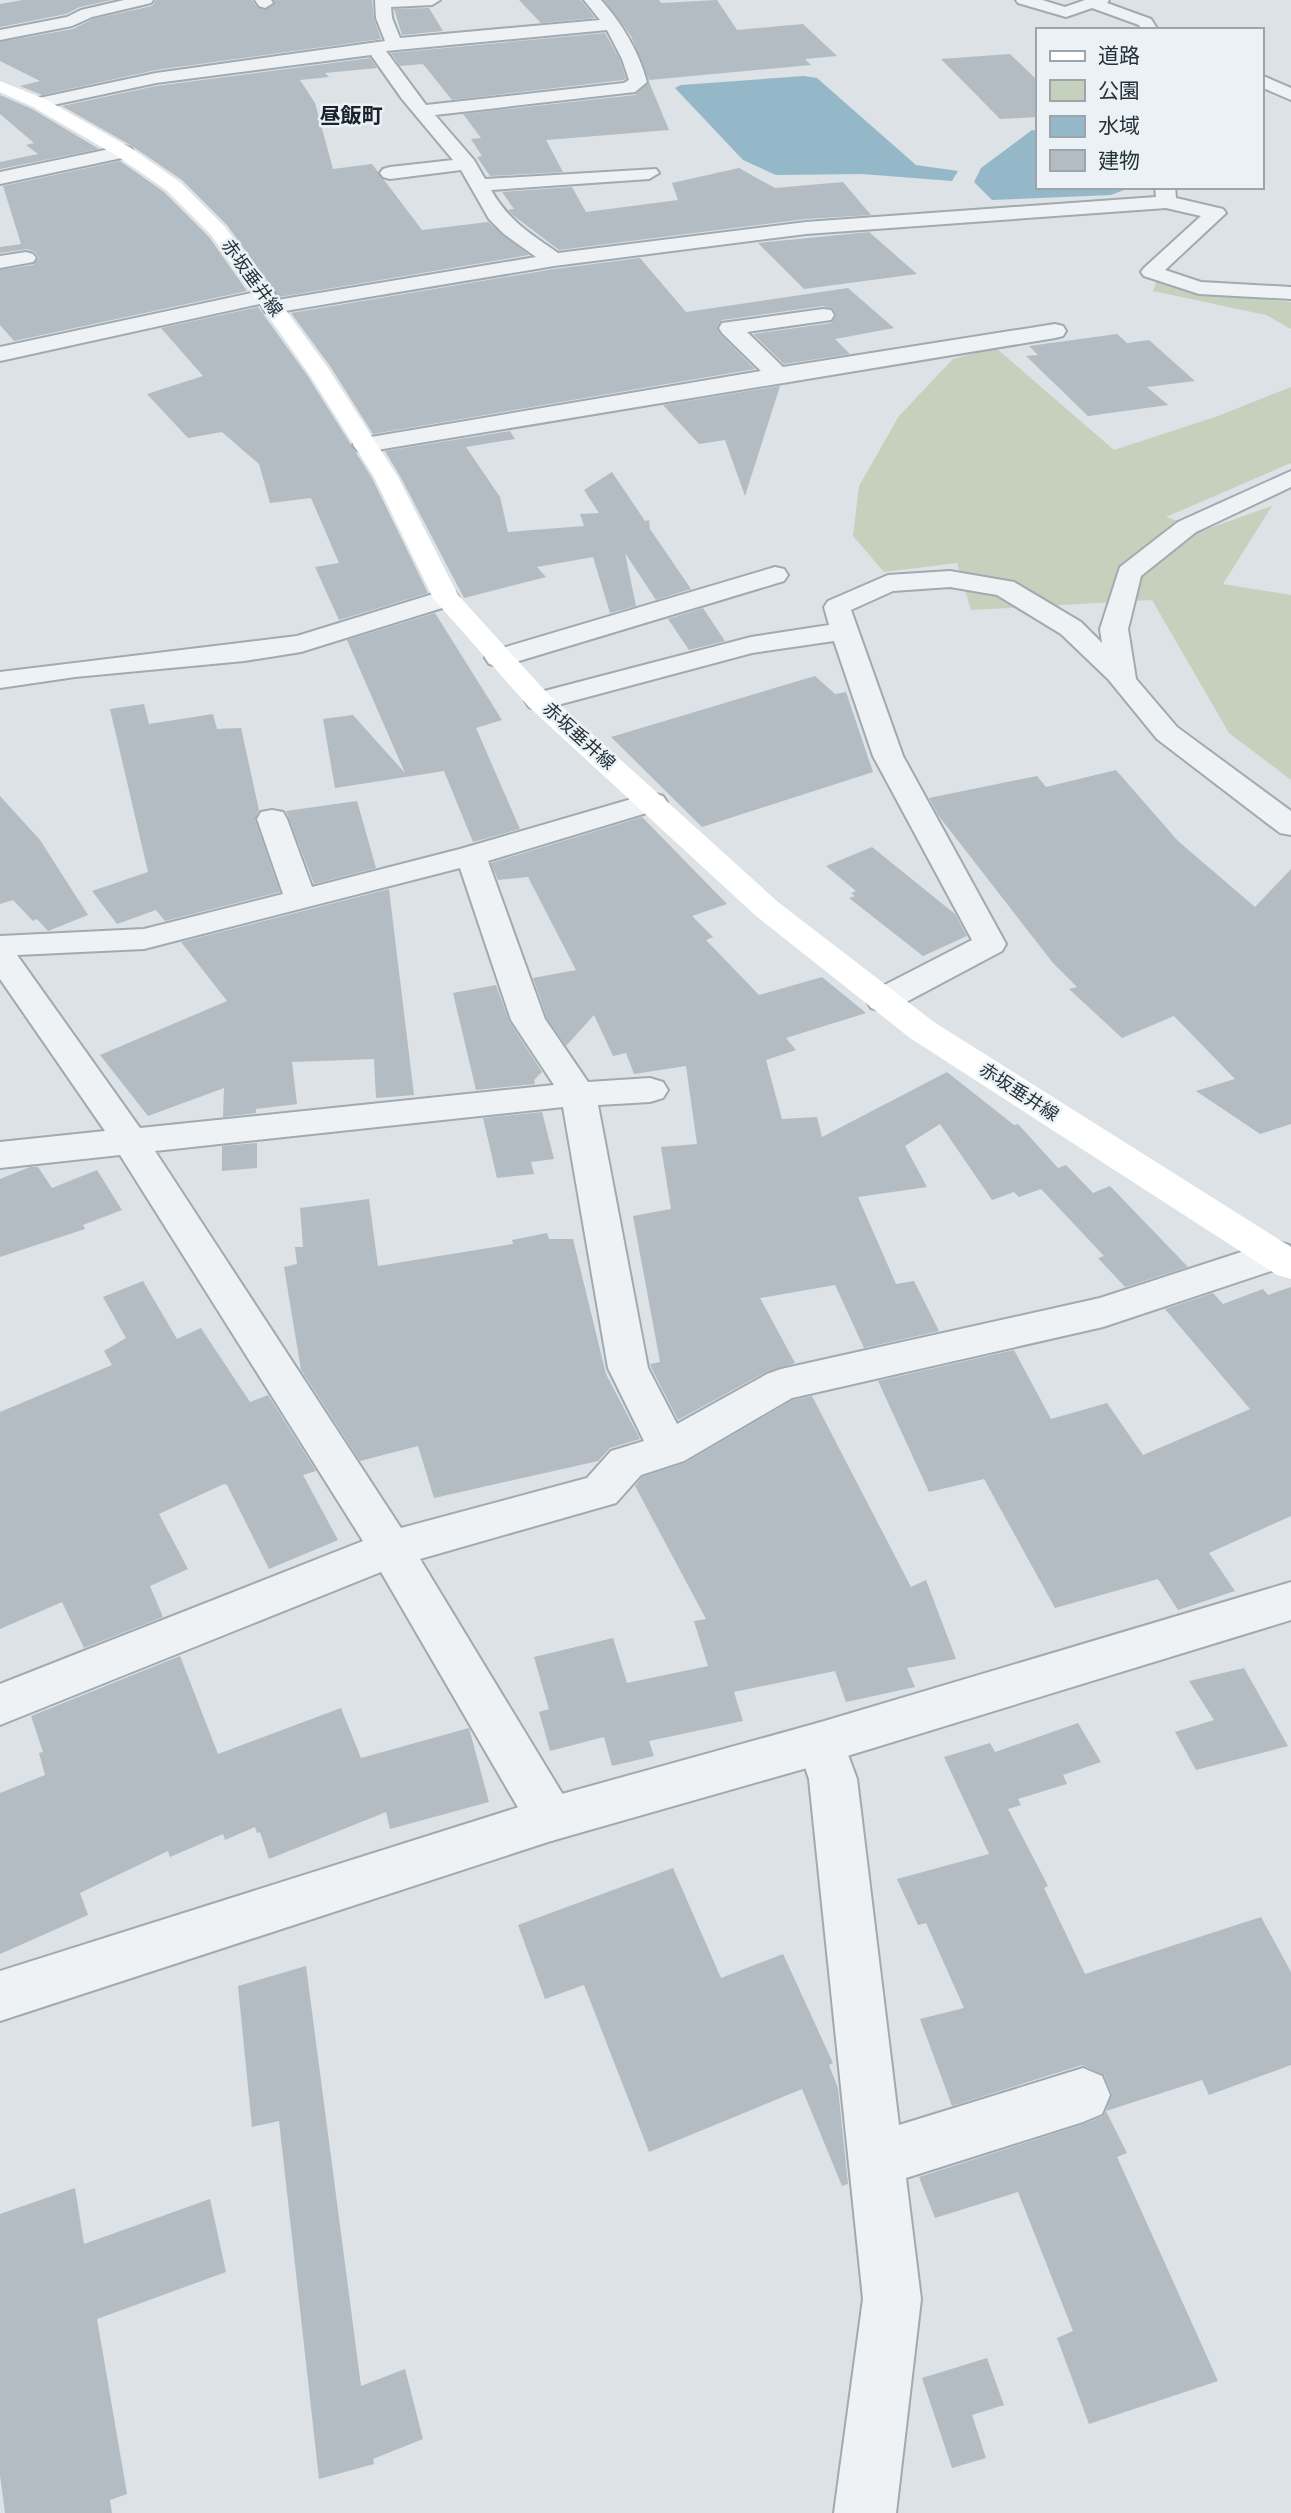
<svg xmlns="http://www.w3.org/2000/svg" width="1291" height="2513" font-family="Figtree,'Noto Sans JP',sans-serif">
	<rect width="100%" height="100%" fill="#dce2e6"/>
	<path fill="#c6d1bd" d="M1157,280L1193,291L1291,302V329L1266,315L1153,291Z
		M996,348L1114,450L1218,416L1291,387V463L1166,517L1204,530L1272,506L1223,584L1291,595V780L1229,733L1152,600L971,610L957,563L884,572L853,536L859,486L899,416L953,359Z"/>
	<path fill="#95b8c8" d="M804,76L817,78L916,165L958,171L952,181L862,174L776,175L743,160L675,88L681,85Z
		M1032,130L1037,131V187L1129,188L1111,195L992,200L974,182L981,168Z"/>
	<path fill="#b3bcc3" d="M23,0H112L80,7L66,14L0,27V4Z
		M156,0H252L257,7L264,10L274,5V0H372L374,19L381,39L156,70L42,95L20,86L40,81L0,61V42L73,29L93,19L152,6Z
		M519,0H581L595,18L541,23Z
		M604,0H659L661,3L717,0L737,30L803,24L837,56L805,59L811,65L649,80L631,36Z
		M429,8L443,31L402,35L394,9Z
		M605,33L620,60L626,79L623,80L452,100L423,64L400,66L391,53Z
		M1010,54L1037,80V117L1000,119L941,59Z
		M370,58L377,68L325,73L329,77L300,80L315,103L333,169L372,164L422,230L488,222L529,255L279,297L227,225L182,180L132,146L62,106L156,86Z
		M649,82L669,130L546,140L563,172L490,176L477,157L482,156L471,139L481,138L463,114L635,95Z
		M0,95L32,109L99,149L0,169V162L38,154L26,145L34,143L0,114Z
		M120,161L164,192L209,237L247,291L14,341L0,325V270L33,265L39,258L35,252L27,249L0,253V247L21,244L3,186Z
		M739,168L775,188L843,182L871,215L806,219L559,250L514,216L508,210L514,209L502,192L572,187L586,212L678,200L672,183Z
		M869,232L917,274L804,289L758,243Z
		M640,258L686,312L848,288L894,328L835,339L850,354L784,364L753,334L831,323L836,316L833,309L823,306L722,320L717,327L720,334L755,369L373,434L330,366L291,313L554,269Z
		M258,307L307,375L372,478L428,593L339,620L315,567L339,563L311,498L270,503L259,464L222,432L188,438L147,394L203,376L161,328Z
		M1117,334L1127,343L1149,340L1195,381L1147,387L1168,405L1088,416L1026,356L1038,355L1029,346Z
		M780,386L745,496L725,440L699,444L663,405Z
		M510,431L515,439L466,447L500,497L508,532L584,526L580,514L599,513L584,490L612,472L645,521L649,520L650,529L691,589L656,600L625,553L636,606L610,613L593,557L537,567L546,577L464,598L400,476L385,451Z
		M703,608L725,641L689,650L668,619Z
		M435,613L502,720L476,728L520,829L473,842L444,771L335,788L323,719L353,715L405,773L347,640Z
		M815,676L835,694L846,692L873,772L702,827L611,737Z
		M144,704L149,724L213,714L217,729L241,728L259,810L255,820L280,892L165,921L156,910L117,924L92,891L148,872L110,709Z
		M1116,770L1178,841L1255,907L1291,869V1124L1260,1134L1196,1091L1235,1079L1174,1016L1122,1038L1069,989L1077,987L1053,963L938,815L929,798L1037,776L1046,787Z
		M0,796L40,840L88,915L48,931L37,919L33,921L13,900L0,904Z
		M357,801L376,868L314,884L286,811Z
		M642,817L727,904L692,916L713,937L706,940L759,995L822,977L866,1013L786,1038L796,1050L766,1060L782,1119L817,1117L822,1137L947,1072L1014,1125L1018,1124L1058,1168L1066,1165L1093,1193L1110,1186L1188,1267L1125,1287L1098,1258L1104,1256L1041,1189L1019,1197L1014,1192L992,1200L940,1124L905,1146L927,1187L858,1197L896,1284L914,1281L939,1331L864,1348L835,1285L760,1298L795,1363L766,1372L678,1420L651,1367L650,1364L660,1362L633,1216L671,1209L661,1147L697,1144L686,1066L634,1074L626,1053L613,1056L594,1015L566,1046L547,1018L533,978L576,970L528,877L498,880L491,863Z
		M872,847L955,914L967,936L923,956L849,898L855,896L851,893L856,891L826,866Z
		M389,889L414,1095L376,1098L374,1059L292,1062L297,1104L256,1109V1113L223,1117L224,1088L148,1116L100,1055L227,1001L181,942Z
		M496,985L509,1021L542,1072L534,1080L535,1084L476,1090L453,993Z
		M542,1112L554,1159L531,1162L534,1174L497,1178L483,1118Z
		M257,1143V1168L222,1171V1146Z
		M30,1167H38L52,1188L97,1170L122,1210L83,1225L85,1229L0,1257V1179Z
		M369,1199L378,1266L513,1244L512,1240L547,1233L549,1239H573L606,1374L640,1439L610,1448L598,1461L434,1498L418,1446L360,1461L301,1370L284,1267L297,1264L295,1247H303L300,1208Z
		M143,1281L177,1339L201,1328L250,1402L268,1395L316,1471L303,1475L338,1540L269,1569L227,1485L224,1484L159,1514L188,1569L150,1586L163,1617L84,1648L62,1602L0,1629V1412L112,1365L104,1351L126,1338L103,1297Z
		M1291,1287V1516L1209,1553L1235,1591L1178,1610L1158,1579L1055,1608L984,1479L929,1492L878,1381L1014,1350L1051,1419L1107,1403L1143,1455L1250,1409L1165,1309L1213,1293L1223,1304L1263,1289L1268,1295Z
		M812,1396L911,1587L926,1580L956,1659L907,1668L915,1687L846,1702L835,1671L734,1692L743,1721L649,1741L654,1756L612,1766L604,1737L550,1751L539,1712L549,1709L534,1657L613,1638L627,1683L708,1666L694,1621L706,1619L635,1486L642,1477L685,1463L793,1400Z
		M180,1656L218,1754L341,1708L361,1758L469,1728L489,1802L390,1829L386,1812L269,1859L260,1832L257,1833L255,1827L225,1840L223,1834L170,1857L168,1851L80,1893L88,1915L0,1954V1793L45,1775L39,1753L43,1752L31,1716Z
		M1244,1668L1288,1746L1196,1770L1175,1732L1214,1720L1189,1681Z
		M1078,1723L1101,1762L1063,1775L1067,1784L1018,1799L1021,1805L1008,1809L1048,1886L1044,1888L1085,1974L1261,1917L1291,1972V2065L1209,2095L1202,2080L1106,2111L1112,2094L1104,2075L1082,2065L952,2106L920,2019L964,2008L926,1923L918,1925L897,1879L989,1854L944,1757L990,1743L995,1752Z
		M673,1868L721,1978L783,1954L833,2063L829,2065L838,2088L848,2184L842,2186L802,2089L649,2152L584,1985L545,1999L518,1925Z
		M306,1966L361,2386L405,2369L423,2439L373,2459L374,2464L319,2479L279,2121L252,2127L238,1986Z
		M1106,2111L1127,2153L1117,2157L1218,2381L1089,2424L1057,2338L1073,2331L1018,2192L935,2218L919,2177L1084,2124L1103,2116Z
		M75,2188L84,2244L210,2199L226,2272L97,2319L127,2494L110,2500L112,2513H5L0,2475V2214Z
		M987,2358L1004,2405L972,2415L986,2458L952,2468L922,2378Z"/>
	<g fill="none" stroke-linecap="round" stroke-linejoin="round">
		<g stroke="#a1aab0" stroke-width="4">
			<path id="minor" d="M124,0H153L151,3L92,17L72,26L0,40V30L67,17L81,10Z
				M255,0H271L273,3L265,8L259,6Z
				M375,0H440L432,5L391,7L392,18L400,38L600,20L584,0H601C622,24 638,49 647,82L635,92L435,115L474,160L485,179L656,169L659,173L649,179L491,190C509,221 529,233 558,253L806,222L1156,197L1155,187H1175L1176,198L1223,209L1226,213L1165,270L1201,282L1291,287V299L1199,294L1144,276L1141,272L1144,268L1201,216L1166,208L806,234L554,266L273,313L265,312L262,307L265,302L536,257L504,234L489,219L461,170L390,179L383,177L380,173L383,169L390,167L453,160L402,99L371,55L156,83L39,108L30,103L39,98L156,73L385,41L376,18ZM607,30L622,59L629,80L624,83L426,105L386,51Z
				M1016,0H1042L1065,7L1085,0H1109L1107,3L1151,19L1158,30H1142L1139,25L1092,8L1066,17L1018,3Z
				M1261,75L1291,88V100L1261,87Z
				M124,146L131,148L133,152L131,156L0,184V172Z
				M26,252L33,254L36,258L33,262L0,268V256Z
				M265,290L273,291L276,296L273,301L0,361V347Z
				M823,309L831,310L834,315L831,320L747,332L783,367L1055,324L1063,326L1066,331L1063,336L1055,338L365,452L357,450L353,445L357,440L365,438L761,371L722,333L719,328L722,323Z
				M1291,471V487L1196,532L1141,576L1128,629L1136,679L1177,727L1291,811V835L1280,833L1157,739L1108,679L1061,634L997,595L950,587L893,591L851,610L903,756L1006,944L1002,951L895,1008L883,1011L871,1008L866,1000L871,992L972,940L873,756L834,641L752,653L539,710L529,707L525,701L529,695L751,637L829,625L824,607L828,601L888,575L950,571L1014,582L1081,622L1102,643L1100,629L1120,567L1178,522Z
				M775,567L784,569L788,575L784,581L509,664L499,666L489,664L485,658L489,652Z
				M446,590L455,592L459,598L455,604L301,652L244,661L75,677L0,688V672L297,636Z
				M652,793L663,796L667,802L663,808L488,861L545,1019L588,1082L650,1078L663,1082L668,1090L663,1098L650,1102L598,1105L648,1368L677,1424L767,1374L781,1369L1100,1298L1275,1241L1289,1245L1291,1249L1289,1265L1103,1327L792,1398L684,1461L641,1475L616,1503L420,1559L568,1803L575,1819L568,1835L551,1841L534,1835L381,1572L0,1725V1684L363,1541L120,1155L0,1168V1142L105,1131L0,979V936L144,929L283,894L257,819L261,812L272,810L283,812L287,819L312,887L460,849ZM460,868L511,1020L554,1085L140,1128L17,955L144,949ZM563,1107L608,1368L644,1441L611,1451L587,1478L401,1528L155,1151Z
				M821,1722L838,1728L857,1779L899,2125L1083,2068L1102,2076L1110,2095L1102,2114L1083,2122L906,2178L921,2299L896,2513H834L863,2299L809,1779L797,1743L804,1728Z"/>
		</g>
		<g stroke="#a1aab0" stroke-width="4">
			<path id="tertiary" d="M1291,1582V1620L821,1764L551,1841L0,2021V1971L551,1797L821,1722Z"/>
		</g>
		<use href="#minor" fill="#eef2f5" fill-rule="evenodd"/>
		<use href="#tertiary" fill="#eef2f5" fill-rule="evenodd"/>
		<path fill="#fff" fill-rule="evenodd" d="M0,81L45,99L131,148L180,182L225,227L328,368L398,477L458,595L549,695L778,902L934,1022L1291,1247V1279L1277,1275L910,1038L756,916L529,707L433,598L374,477L309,374L211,235L166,190L117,156L33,107L0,92Z"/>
	</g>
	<g text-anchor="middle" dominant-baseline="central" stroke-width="5" stroke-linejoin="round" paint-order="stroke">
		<g font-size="18" fill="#25333d" stroke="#ebf1f4">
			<text transform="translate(252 278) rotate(54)">赤坂垂井線</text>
			<text transform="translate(579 736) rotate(42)">赤坂垂井線</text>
			<text transform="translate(1019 1092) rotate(33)">赤坂垂井線</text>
		</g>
		<g font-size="21" font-weight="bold" fill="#18232d" stroke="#ebf1f4">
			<text x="351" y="115">昼飯町</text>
		</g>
	</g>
	<rect x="1036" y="28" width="228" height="161" fill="#ebf1f4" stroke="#9ca5ab" stroke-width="2"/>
	<rect x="1050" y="51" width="35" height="10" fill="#ffffff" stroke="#9ca5ab" stroke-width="2"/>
	<text x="1098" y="63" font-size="21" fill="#25333d">道路</text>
	<rect x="1050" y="80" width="35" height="21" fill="#c6d1bd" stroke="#9ca5ab" stroke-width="2"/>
	<text x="1098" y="98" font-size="21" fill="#25333d">公園</text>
	<rect x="1050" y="116" width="35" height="21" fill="#95b8c8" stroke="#9ca5ab" stroke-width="2"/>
	<text x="1098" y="133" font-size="21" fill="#25333d">水域</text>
	<rect x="1050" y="150" width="35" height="21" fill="#b3bcc3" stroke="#9ca5ab" stroke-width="2"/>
	<text x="1098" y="168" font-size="21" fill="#25333d">建物</text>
</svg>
